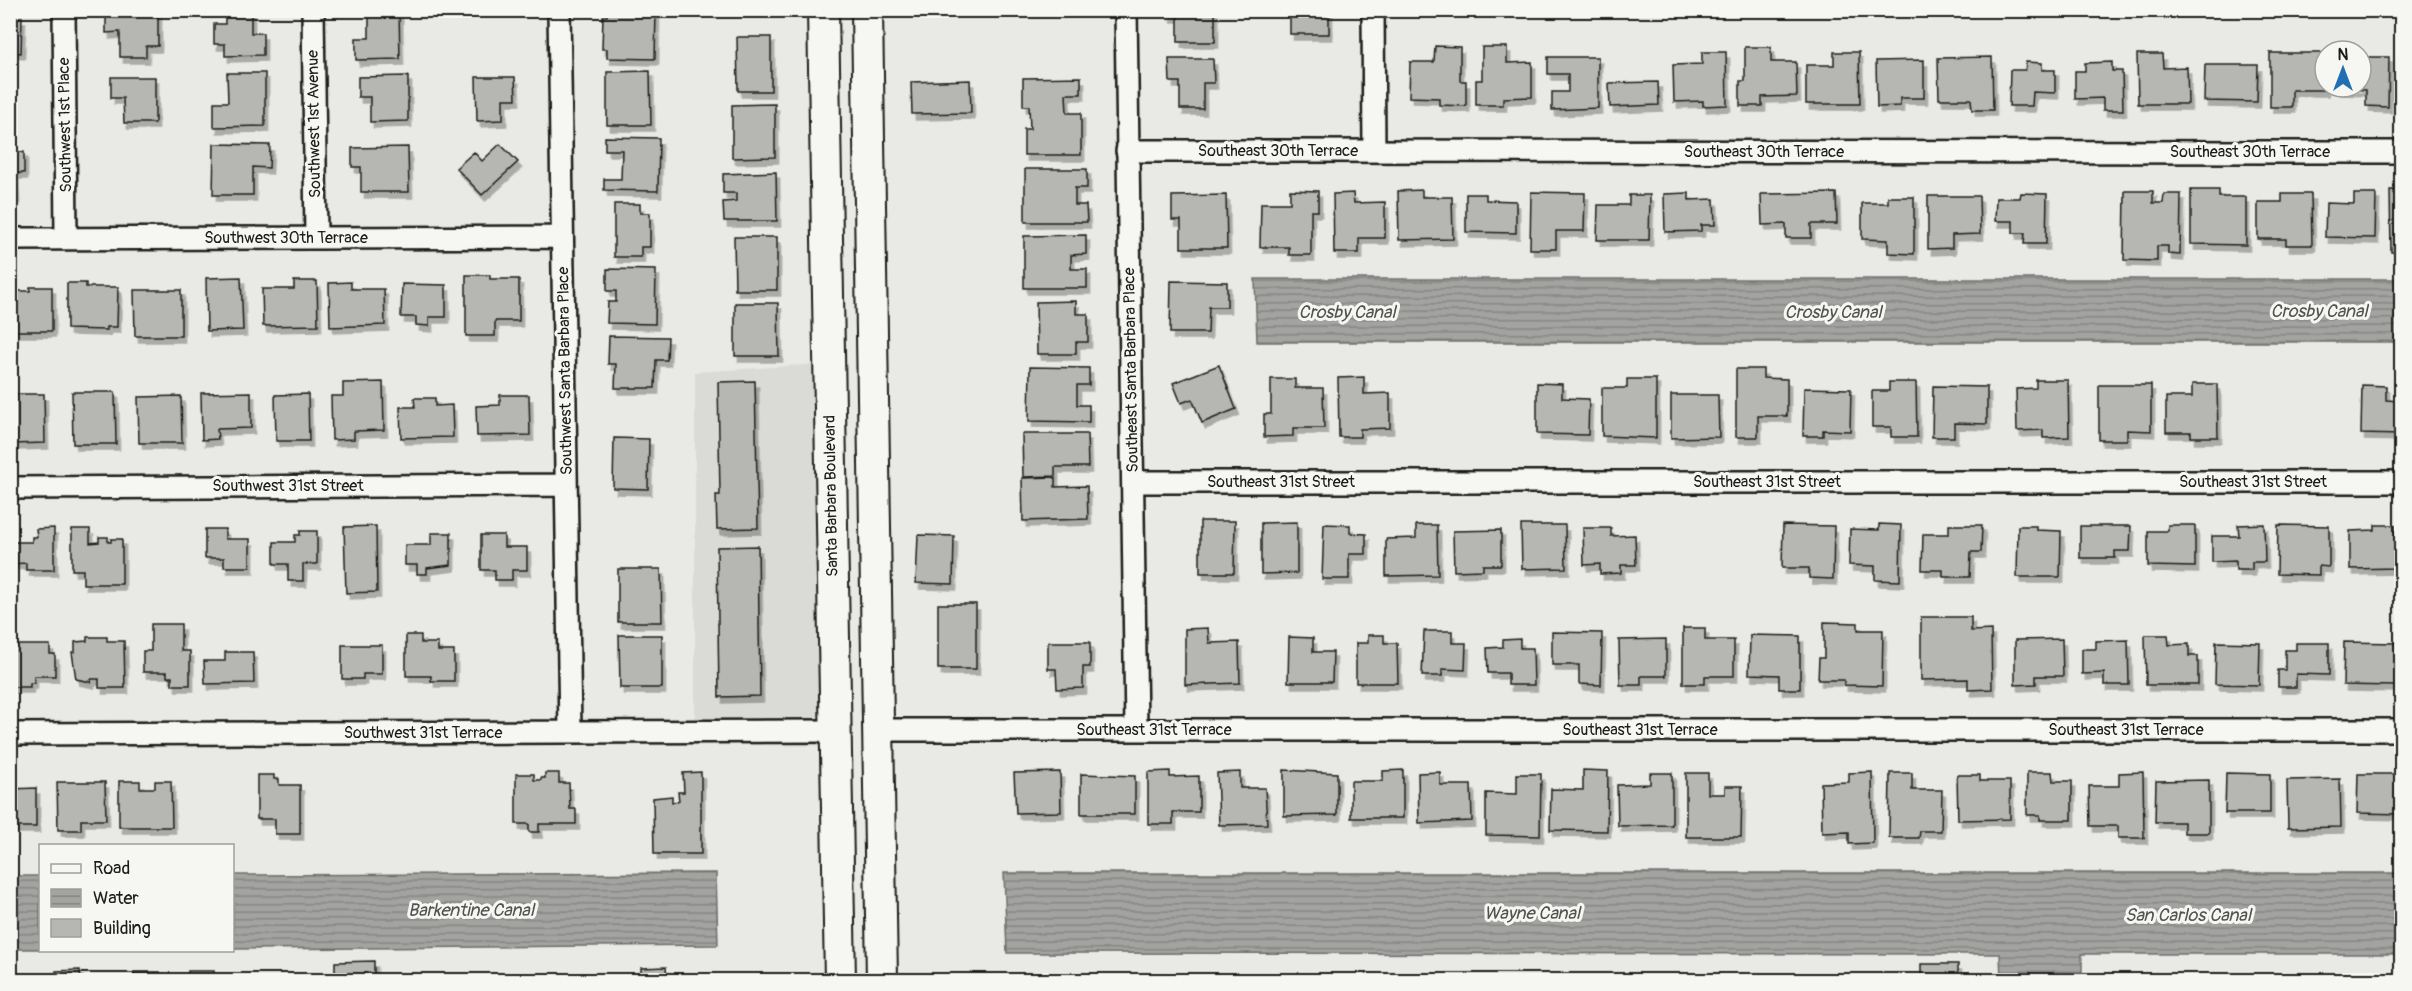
<svg xmlns="http://www.w3.org/2000/svg" width="2412" height="991" font-family="Pangolin,sans-serif">
	<defs>
		<pattern id="water-rules" width="6" height="5" patternUnits="userSpaceOnUse" patternTransform="scale(1.5)"><rect width="6" height="5" fill="#a3a3a1"/><path d="M0 2.5h6" fill="none" stroke="#848482"/></pattern>
		<filter id="shadow"><feDropShadow dx="3.5" dy="6" stdDeviation="0" flood-color="#0004"/></filter>
	</defs>
	<rect width="100%" height="100%" fill="#e9e9e5"/>
	<filter id="ink" filterUnits="userSpaceOnUse"><feTurbulence type="fractalNoise" baseFrequency=".0167" numOctaves="2"/><feDisplacementMap in="SourceGraphic" scale="12" xChannelSelector="R" yChannelSelector="G"/><feConvolveMatrix kernelMatrix="1 2 1 2 8 2 1 2 1" color-interpolation-filters="sRGB"/></filter>
	<g filter="url(#ink)">
		<path fill="#dadad6" d="M820,364L826,746L695,744V372Z"/>
		<path fill="url(#water-rules)" stroke="#6d6d6c" stroke-width="1.5" d="M1255,279H2401V342H1257Z
			M716,873L718,945L233,949V875Z
			M1004,873H2401V954H2082V980H2001L2000,954L1007,953Z
			M11,876H40V949H11Z"/>
		<path fill="#b6b6b3" stroke="#1c1c1c" stroke-width="1.5" filter="url(#shadow)" d="M225,10H251V33H263V55L225,56V44H214V24H225Z
			M369,10H399L400,59L356,60V38H369Z
			M608,10H656L655,59L607,58V49H602L603,16H607Z
			M1168,10H1215V42H1178V16H1168Z
			M1290,10H1329V34H1290Z
			M106,11H158V46H146V57H120V32L106,33Z
			M10,17H22L21,53L10,52Z
			M737,37H771V91H738Z
			M1435,46L1460,47V81H1466V106L1439,105V98L1409,97L1410,62H1434Z
			M1482,47H1507V63L1532,62V97L1503,98V105H1476V80H1482Z
			M1745,47H1771V62H1796L1797,96L1762,97V106H1740V81H1745Z
			M1702,52H1726L1727,105L1703,106V101L1674,102L1673,65L1702,64Z
			M1834,52H1859L1860,104H1806V65H1834Z
			M2270,53H2324L2325,90H2292V107H2270Z
			M2137,54H2162L2163,68L2187,67L2188,104H2138Z
			M1548,57H1598V108L1552,110V92H1568V74H1548Z
			M1992,57L1993,110H1972L1971,99H1939L1938,58Z
			M2361,57H2389L2388,107L2366,106V90L2337,89V87H2361Z
			M1169,59H1213L1214,83H1203V109H1180V82H1170Z
			M1924,60V98H1900V106L1877,107L1876,61Z
			M2026,62L2042,63V70H2055V93L2033,92L2032,106H2009L2010,70H2025Z
			M2112,62V71H2122L2123,110H2103V98L2075,99V71H2085V63Z
			M2205,65H2258L2257,102L2204,101Z
			M650,71L651,125H607V72Z
			M227,73H265V126L214,127V102H228Z
			M408,76V121L370,122V97H358V77Z
			M111,77H155V123H124L123,98H111Z
			M476,77H515L516,99H503V120L477,121Z
			M1081,77V94H1066L1067,113H1081V155H1024V129H1030L1029,106H1023V78Z
			M970,80L971,113L912,114L911,82Z
			M1658,82L1659,105L1610,107L1609,83Z
			M775,104V157L732,158V105Z
			M605,137L659,138L658,191L604,190V179H621L622,150H605Z
			M214,144L270,145L269,168L253,167V195H213Z
			M500,144L518,162L482,195L456,168L474,152L482,161Z
			M408,147L409,192H361V167H352V148Z
			M24,152V173H15L16,197H10V153Z
			M1025,169H1087V188H1075V205H1086L1087,222H1025Z
			M776,172L777,221H724L723,202L736,201V193H723V174Z
			M1290,190L1318,191V211H1311V255H1289V247H1260L1261,203H1290Z
			M1422,190V197H1452L1453,239L1399,240L1398,191Z
			M2191,190H2219V197H2246V245L2191,244Z
			M2390,190H2402V252H2391Z
			M2125,191H2153V203H2163L2164,194H2181L2180,255L2168,254V246H2157V261L2124,260Z
			M1531,192L1585,193L1584,231H1556V249H1530Z
			M1353,193L1354,203L1385,202V238H1359V253H1334L1333,194Z
			M1689,193V200L1714,199L1715,225H1701V231L1665,232L1664,194Z
			M1836,193L1837,224H1811V238H1786V224L1762,225L1761,194Z
			M2021,193L2047,194L2046,244H2024L2025,233H2013V221H1995L1996,198H2020Z
			M1466,194H1486V200L1516,201V233L1466,232Z
			M2282,194H2311L2312,245H2286V239H2258V202H2282Z
			M2354,194H2376L2375,238L2325,237L2326,203L2354,204Z
			M1226,195L1227,248H1181V220H1172V196Z
			M1629,195H1650L1649,240H1597L1598,205H1629Z
			M1928,196H1979L1980,234L1952,235V248L1928,249Z
			M1888,197H1914V254L1888,253V240L1862,239V203H1888Z
			M614,204H640V213H650V247H641V257H614Z
			M1086,235V254L1071,255V269H1087V288H1024V236Z
			M734,237H777V290H735Z
			M607,269L656,270L655,324L607,323L608,302H616V291H607Z
			M466,275H490V279H519V321H495V336H466Z
			M241,277L243,330L207,331L206,278Z
			M294,281H317L318,325L263,326L262,289H294Z
			M1171,281L1227,282V307H1209L1208,333H1170Z
			M351,282V289H384L385,325L330,327L329,283Z
			M67,283H86V287H118L117,327H107V330L67,329Z
			M402,284L446,285V317H429V326L416,325V317H401Z
			M30,287H52V331H10V291H30Z
			M134,290H181V336H135Z
			M1076,301V314H1088V342H1076V354H1037L1036,302Z
			M735,303H778L779,356H735Z
			M609,336L668,337L667,360H656L655,388H615L616,364H608Z
			M1219,365L1236,409L1202,423L1192,399L1181,403L1173,383Z
			M1030,367L1089,368V385H1077V405H1089V422L1029,421Z
			M1736,369H1763V378L1787,379V416H1758V437H1736Z
			M1364,377V394L1390,393V428L1360,429V437H1339L1338,378Z
			M1271,379H1295V388H1323L1324,428H1293V436L1264,437V414H1271Z
			M1627,379H1656V438L1602,436V388H1627Z
			M2036,380H2068L2069,437L2043,438V430L2017,431L2016,389L2036,388Z
			M755,381L758,528L717,529L716,495H720L718,382Z
			M383,382L384,430L354,431V439L332,440L331,396H343V383Z
			M1889,382H1916L1917,437H1891V427H1872V391H1889Z
			M1537,383L1562,384V398L1589,399L1588,435L1537,434Z
			M2192,384H2217L2218,437H2191V432H2166V397H2192Z
			M2099,385H2151V431L2127,430V440H2099Z
			M2362,385L2386,386V400L2402,401V435L2361,434Z
			M1933,386L1987,387V424L1954,423V437H1932Z
			M1804,388L1851,389L1850,431L1823,430V436H1803Z
			M72,392H115L116,444H73Z
			M251,392V428L217,429L218,439L202,440L201,393Z
			M10,394H44L45,443L11,444Z
			M308,394L309,441H276L275,395Z
			M500,395H529L530,435L477,436L476,406L500,405Z
			M1671,395H1718L1719,437L1671,438Z
			M181,396L182,443H139L138,397Z
			M414,398H435V406L452,405L453,437L401,438L400,407H415Z
			M1022,434H1087L1088,467H1055V476L1023,477Z
			M614,438L649,439L648,489L613,488Z
			M1055,477V487L1087,486L1088,519L1023,521L1022,478Z
			M1200,521H1235L1234,573H1200Z
			M1297,522V573L1261,574V523Z
			M1324,524L1350,525V533L1366,534V554H1349V579H1322Z
			M1879,524L1901,525L1900,581L1875,580V566L1849,565L1850,529L1879,530Z
			M2264,524L2265,562H2252V570H2236V561L2212,562V536H2239L2238,525Z
			M1416,525H1437L1438,575L1386,576V539L1416,538Z
			M1521,525H1565L1566,568L1522,569Z
			M1783,525L1834,526L1833,579L1809,578V568H1782Z
			M1949,525H1982L1981,552H1971L1970,577H1943V570H1922L1923,534H1949Z
			M2168,525H2195V567L2148,566V531H2168Z
			M2278,525L2329,526V567L2319,566V575L2277,574Z
			M2375,525H2395L2396,568L2350,569V531L2375,530Z
			M376,526L377,592L346,593L344,527Z
			M2018,526H2036V530L2061,531L2060,577H2017Z
			M2080,526H2131L2130,551H2115V558H2080Z
			M54,528V570H26V563L10,564V542H32V537H37L36,529Z
			M1583,528H1611V536L1635,535L1636,565H1621V573L1600,574V564L1584,565Z
			M72,529H90V543L99,542V537H108V542H111V539H122V584H83V570H72Z
			M205,529H225V539H250V567H224V558H205Z
			M1501,530V565H1483V570L1454,571L1453,531Z
			M300,531H317V564H303V581H288V564H274V542H295V535H300Z
			M431,533H451V565L427,568V574H417V565H405V545H431Z
			M481,535H504V547H527V570H512V580H495V570H481Z
			M918,535L954,536L953,584L916,583Z
			M758,546L760,696L719,697L717,547Z
			M618,569H661L662,622H618Z
			M938,604H976V669H938Z
			M1921,617H1971V631L1991,630L1992,689L1968,690V679L1921,680Z
			M1824,622L1858,623V630H1883L1882,686L1844,685V680H1818L1819,658H1824Z
			M151,624H181V651H190V685H172V677H167V672H143V651H151Z
			M1208,628L1209,643L1239,642L1240,683L1185,685V629Z
			M1683,628H1705V640H1734V676H1705V684H1683Z
			M1424,631H1452V643H1466L1465,670L1442,669V676H1422Z
			M1552,632L1602,633L1601,685L1579,684V665H1552Z
			M406,635H421V643H438V651H454V681H431V676H406Z
			M619,635H662V688H620Z
			M1368,635H1384V643H1397L1398,683H1356V643H1368Z
			M1750,635L1800,636V689H1779V675L1749,674Z
			M2145,635H2168L2169,645L2189,644V656H2198V685H2146Z
			M87,637H107V641H124L125,688H99V679H91V682L76,679L72,652H75V642L87,641Z
			M1289,637L1313,638V652H1333L1332,682H1288Z
			M1520,639V648H1533L1534,685H1508V673H1488L1487,648L1503,647V640Z
			M1666,639V676H1641V685H1620L1619,640Z
			M2062,639L2063,676H2036V684L2015,685V640Z
			M2128,640L2129,685H2104V673L2082,674V649H2096V641Z
			M1048,642H1090V667H1083V688L1057,689L1056,669H1048Z
			M2216,642L2260,643L2259,685L2215,684Z
			M2344,642L2396,643L2395,686L2343,685Z
			M2296,643H2329V675L2296,674V687H2278V670H2285V650H2296Z
			M12,645H50V654H55V676H34V683H30V687H12Z
			M342,645H382V674H363V679H342Z
			M225,652H253L254,683L205,684L204,661H225Z
			M1284,770L1337,773V815L1284,816Z
			M1403,770V818H1351V781H1383V771Z
			M1583,770L1608,771L1607,831L1550,830L1551,789L1583,790Z
			M1170,771V777L1199,776V812H1173V824H1148V772Z
			M701,772V854H654L653,798L672,796V802L679,801L678,792H684L683,773Z
			M1060,772L1061,812L1016,813L1014,773Z
			M1240,772V788H1265L1267,824L1219,825L1217,773Z
			M1440,772V785H1471L1472,821L1419,823L1418,773Z
			M1872,772L1873,843L1849,844V832L1822,833L1821,783L1849,782V773Z
			M2027,772H2052L2053,781H2072V820H2040V815H2027Z
			M2143,772L2144,838H2118V826H2090L2089,786H2119V773Z
			M545,773H559V783H569L570,809H576V824H539V832H529V824H516V774H534V780H541V778H545Z
			M1650,773H1672V825L1618,826L1617,785L1650,784Z
			M1686,773H1708V794H1725V786H1742L1741,837H1686Z
			M1890,773H1912V790H1942L1941,831H1920L1919,838H1889Z
			M2226,773L2270,774V813H2225Z
			M1081,774L1135,776V814H1081Z
			M1517,774H1541L1540,836L1486,835V793L1517,794Z
			M2358,774H2402V814L2357,813Z
			M257,775H274V779H279V785H300V834H275V819H257Z
			M1957,775H1980V781H2010V819L1958,820Z
			M2340,779L2341,827L2288,828L2287,780Z
			M2209,780V833H2184V822H2155L2156,781Z
			M119,781H140V788H155V781H171L172,827H119Z
			M57,782H105L106,820H81V830H58Z
			M36,788V827H10V789Z
			M374,961V980H335V962Z
			M1921,964H1958V980H1921Z
			M666,967L667,980H641V968Z
			M80,970L81,980H56V971Z
			M188,971H214V980H188Z
			M134,972H160L161,980H174H127H134Z
			M559,977V980H519V978Z"/>
		<g fill="none" stroke-linecap="round" stroke-linejoin="round">
			<g stroke="#1c1c1c" stroke-width="26">
				<path id="street" d="M64,10L66,239
					M313,10L316,237
					M559,10L570,732
					M1126,10L1136,730
					M1373,10L1374,151
					M1127,151L2402,152
					M10,239L562,237
					M1133,482H2402
					M10,488L566,485
					M879,730H2402
					M10,734L835,731"/>
			</g>
			<g stroke="#1c1c1c" stroke-width="34">
				<path id="secondary" d="M823,10L840,980
					M867,10L882,980"/>
			</g>
			<use href="#street" stroke="#f6f6f2" stroke-width="21"/>
			<use href="#secondary" stroke="#f6f6f2" stroke-width="30"/>
		</g>
	</g>
	<g text-anchor="middle" dominant-baseline="central" stroke-width="6" stroke-linejoin="round" paint-order="stroke">
		<g font-size="16" fill="#1c1c1c" stroke="#f6f6f2">
			<text transform="translate(314 124) rotate(-91)">Southwest 1st Avenue</text>
			<text transform="translate(65 125) rotate(-91)">Southwest 1st Place</text>
			<text x="1278" y="151">Southeast 30th Terrace</text>
			<text x="1764" y="152">Southeast 30th Terrace</text>
			<text x="2250" y="152">Southeast 30th Terrace</text>
			<text x="286" y="238">Southwest 30th Terrace</text>
			<text transform="translate(1131 370) rotate(-91)">Southeast Santa Barbara Place</text>
			<text transform="translate(565 371) rotate(-91)">Southwest Santa Barbara Place</text>
			<text x="1281" y="482">Southeast 31st Street</text>
			<text x="1767" y="482">Southeast 31st Street</text>
			<text x="2253" y="482">Southeast 31st Street</text>
			<text x="288" y="486">Southwest 31st Street</text>
			<text transform="translate(831 496) rotate(-91)">Santa Barbara Boulevard</text>
			<text x="1154" y="730">Southeast 31st Terrace</text>
			<text x="1640" y="730">Southeast 31st Terrace</text>
			<text x="2126" y="730">Southeast 31st Terrace</text>
			<text x="423" y="733">Southwest 31st Terrace</text>
		</g>
		<g font-size="18" font-style="italic" fill="#525251" stroke="#f6f6f2">
			<text x="2319" y="311">Crosby Canal</text>
			<text x="1347" y="312">Crosby Canal</text>
			<text x="1833" y="312">Crosby Canal</text>
			<text x="471" y="910">Barkentine Canal</text>
			<text x="1532" y="913">Wayne Canal</text>
			<text x="2188" y="915">San Carlos Canal</text>
		</g>
	</g>
	<rect width="2412" height="991" fill="none" stroke="#f6f6f2" stroke-width="36"/>
	<rect x="18" y="18" width="2376" height="955" fill="none" stroke="#1c1c1c" stroke-width="2" filter="url(#ink)"/>
	<rect x="39" y="844" width="195" height="108" fill="#f6f6f2" stroke="#9f9f9c" stroke-width="1.5"/>
	<rect x="51" y="864" width="30" height="9" fill="#f6f6f2" stroke="#9f9f9c" stroke-width="1.5"/>
	<text x="93" y="874" font-size="18" fill="#1c1c1c">Road</text>
	<rect x="51" y="889" width="30" height="18" fill="url(#water-rules)" stroke="#9f9f9c" stroke-width="1.5"/>
	<text x="93" y="904" font-size="18" fill="#1c1c1c">Water</text>
	<rect x="51" y="919" width="30" height="18" fill="#b6b6b3" stroke="#9f9f9c" stroke-width="1.5"/>
	<text x="93" y="934" font-size="18" fill="#1c1c1c">Building</text>
	<g transform="translate(2343 69)"><circle r="28" fill="#f6f6f2" stroke="#9f9f9c" stroke-width="1.5"/>
	<path d="M0-4.5L10 22L0 15L-10 22Z" fill="#1f6fb2"/>
	<text y="-9" font-size="16" font-weight="bold" text-anchor="middle" fill="#1c1c1c">N</text>
	</g>
</svg>
